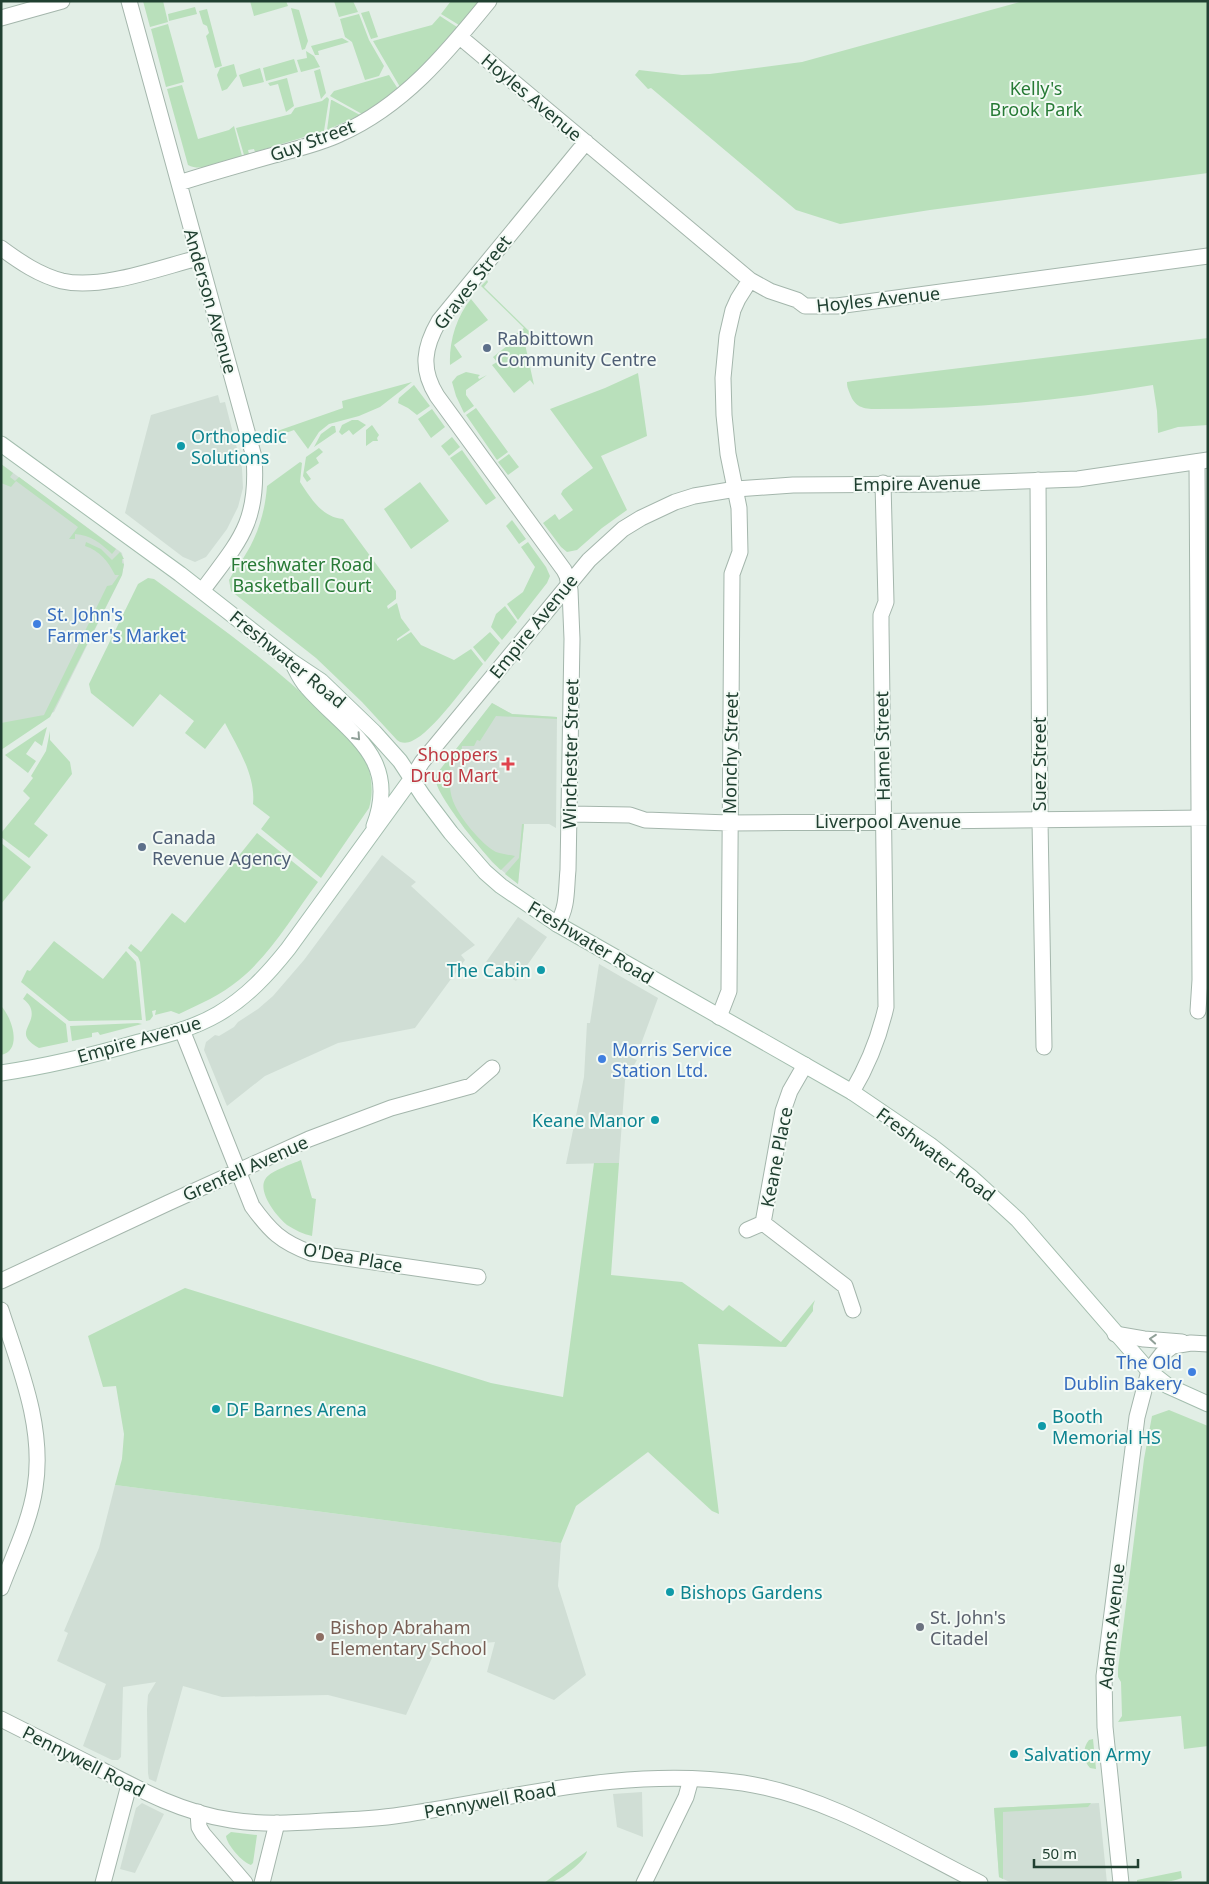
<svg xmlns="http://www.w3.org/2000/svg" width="1209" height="1884" font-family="'Noto Sans',sans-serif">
	<rect width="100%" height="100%" fill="#e2eee6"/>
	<path fill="#d0ded5" d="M218,395L220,403L225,402L242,468L243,488L238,507L227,529L206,557L195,562L183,557L125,513L151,415Z
		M1,464L122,553L124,564L122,575L54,712L1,729Z
		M492,703L512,714L557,717L556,828L549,824H524L518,884L492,862L465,829L439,789L436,781V775L439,771Z
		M382,855L416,882L411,886L475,945L461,955L465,960L415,1028L338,1043L265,1076L227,1106L204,1050L206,1042L215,1035L219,1036L234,1027L238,1022L258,1009L273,996L304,960Z
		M518,917L547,937L516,981L486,962Z
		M599,964L658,998L641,1044H636L632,1058L637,1060L625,1080L619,1163L566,1164L584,1077L587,1023H590Z
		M115,1485L561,1543L558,1586L586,1675L554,1700L487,1672L495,1642L437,1647L406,1715L328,1695L222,1697L183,1686L156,1782L149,1779L148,1773L147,1709L148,1695L156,1682L123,1687L121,1757L118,1760H112L83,1746L106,1684L57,1661L68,1633L64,1631L99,1548Z
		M642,1792L643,1837L617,1827L613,1794Z
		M142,1803L164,1814L135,1873L120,1869L136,1808Z
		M1099,1803L1107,1883H1012L999,1877L994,1808Z"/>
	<path fill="#b9e0bb" d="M143,1H163L168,22L150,27Z
		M250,1H286L288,6L254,16Z
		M334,1H353L358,12L339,17Z
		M451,1H479L459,25L441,14Z
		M1023,1H1208V173L930,210L840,224L796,210L651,88L648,89L635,75L639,70L682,75L710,74L802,62Z
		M195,7L197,14L169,21L168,14Z
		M291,8L299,10L308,41L305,49L302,50Z
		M207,9L222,66L215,68L206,36L209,33L207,26L203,24L199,11Z
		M369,11L378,37L371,39L361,13Z
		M359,14L369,40L384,66L379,76L365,80L352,42L345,37L340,19Z
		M440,16L457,27L418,71L400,87L373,41L432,25Z
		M168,24L184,82L166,87L151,29Z
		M342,38L349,42L318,51L319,55H315L311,46Z
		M306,51L314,56L320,67L301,72L297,60L307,58Z
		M294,59L298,72L266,81L263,68Z
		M234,64L237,76L227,89L222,91L217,75L220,68Z
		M260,68L264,82L243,87L239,75Z
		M320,69L326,93L321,99L314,71Z
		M389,75L398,89L362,114L330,96L334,91Z
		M287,78L294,106L286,112L278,84L270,86L268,83Z
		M182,85L198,139L229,130L234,126L242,156C227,160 203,173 188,165L167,89Z
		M327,97L329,99L324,131L255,152L254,149L248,150L249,154L244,155L236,128L291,114L295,108L322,101Z
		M331,100H332L360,115L327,130Z
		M487,280L488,282L484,287L532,334L525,344L534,385L530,380L514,393L492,365L497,362L493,357L507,346L520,343L519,338L516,334L524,328L481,286Z
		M471,299L488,320L454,345L462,357L450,365C449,342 456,317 471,299Z
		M1208,338V425L1178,427L1158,433L1157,411L1153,385C1061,401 969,409 876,409C863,409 855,407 850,394C848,389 847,387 847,382L853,381Z
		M466,372L480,375L478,377L479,379L487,375L466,390V395L474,406L464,413L456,396L452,382L457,376Z
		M638,373L647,436L601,456L627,510L602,528L577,550L567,552L561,547L543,523L555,514L559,520L573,510L561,494L563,490L593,468L550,409L605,388Z
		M412,382L380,407L359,416L329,424L319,432L308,449L294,430L264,441L263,436L343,408L342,401Z
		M414,385L430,406L417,415L408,408L398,403L399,398Z
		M476,408L508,452L497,460L466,415Z
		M432,409L445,427L431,438L418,419Z
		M352,420H358L366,425L353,435L349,430L342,435L339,432L342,425Z
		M372,425L379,435L377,438L378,441H373L366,446V430Z
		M332,426H335L336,432L314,447L321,434Z
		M452,437L460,447L449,456L441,446Z
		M319,448L323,452L316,458L319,463L306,472L311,479L307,482L303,476L306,457Z
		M462,450L496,498L486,505L450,458Z
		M509,454L519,467L508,475L498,462Z
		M300,462L302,463L300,482C311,498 321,517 343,519L396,591V599L387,606L388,609L397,603L401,618L410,630L397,639V641L411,632L421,645L454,660L471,649L483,664C467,683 433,732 412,741C408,743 404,743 400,742L397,740L362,702L316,658L231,591L229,580C233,572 239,565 244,557C258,535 265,512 267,486Z
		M1,464L13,473L10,477L15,481L19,477L116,549L112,554C101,543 90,535 75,534V539H69L78,527L16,481L11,487L1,483Z
		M420,482L449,521L411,549L384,509Z
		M512,520L526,539L519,544L506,526Z
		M86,542L101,549L112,560L120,552L124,559H122V563L124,564L122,575L50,717L1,750V723L44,715L107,586L112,585L119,575H115C108,561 100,551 85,546Z
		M528,542L546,567L550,576L547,583L518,620L507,604L523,592L535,567L521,547Z
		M148,578L154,579C213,622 275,665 327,717C339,729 354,741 363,756C372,771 374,792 369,808L321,878L261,829L270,817L253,804C256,775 237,747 225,723L205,749L185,733L194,721L160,694L133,727L91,693L89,684L138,584Z
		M505,606L517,622L502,640L491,627L496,614Z
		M490,632L500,643L485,662L473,647Z
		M492,703L512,714L557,717V719L496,716L480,741L477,740L474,746H462L461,761H451C450,774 448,788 453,801C459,817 481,844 496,852C502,854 509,855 515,856L501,870C486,857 440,800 436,782C435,777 437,774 439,771Z
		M47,727L42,746L35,741L26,754L36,761L28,773L5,755Z
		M50,731V740L70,762L72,774L34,824L48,835L29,858L1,837V833L30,798L23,791L33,778L31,776L46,751Z
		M522,824H524L518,884L505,874L519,858Z
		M257,833L318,882C293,915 272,953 239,980C221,995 200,1004 179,1014L171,1011L155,1015L156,1010L152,1011L153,1016L150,1020L146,1021L140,962L138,957L128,948L131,944L141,952L172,913L185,923Z
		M1,843L31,867L1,904Z
		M54,941L103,979L126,951L136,962L142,1020L69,1021L21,982L27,970L30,971Z
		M27,993L66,1024L68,1042L39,1048C12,1033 36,1026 31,1009C30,1005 26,1001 23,999Z
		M1,1006C12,1017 23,1051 1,1055Z
		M138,1023L142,1024L100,1035L98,1032L92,1033V1037L72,1041L70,1026Z
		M301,1160L312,1198L316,1199L312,1236C303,1234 295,1230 287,1225C277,1217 256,1191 266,1178C271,1171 292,1164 301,1160Z
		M594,1163H619L611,1275L682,1282L723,1311L729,1305L781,1342L815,1300L813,1306V1311L786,1347L698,1344L719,1514L712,1511L648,1452L576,1506L561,1543L115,1485L122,1459L124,1434L116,1386L103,1387L88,1336L185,1288L491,1383L563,1397Z
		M1169,1410L1208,1426V1746L1184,1749L1181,1716L1118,1722L1122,1716L1121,1682L1118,1677V1669L1144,1459L1152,1416Z
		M1093,1739L1096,1769L1090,1768C1083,1761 1082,1748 1089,1740Z
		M1091,1803L1088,1807L1003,1812V1879L999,1877L994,1808Z
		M231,1832L257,1835L253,1863L251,1865C242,1862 227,1845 226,1836Z
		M587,1851C586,1860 564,1877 555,1881C552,1883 548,1883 544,1883Z
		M1181,1871L1182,1878C1168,1883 1153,1883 1137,1883V1880Z"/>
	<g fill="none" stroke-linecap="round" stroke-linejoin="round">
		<g stroke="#a4b6ac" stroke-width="17">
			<path id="minor" d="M129,1L254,457C259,523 239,541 202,591
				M1,18L62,1
				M460,37L750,280L770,291L797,300L805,306H837L1208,256
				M179,183C210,173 242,164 274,155C296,149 319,144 340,134C403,106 446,54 489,1
				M1,248C20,262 39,275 62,281C101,290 159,268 198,258
				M1197,462L1200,980L1198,1011
				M1038,480L1040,821L1044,1047
				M569,814L630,815L645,820L729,823L1208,818
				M557,924C568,908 566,889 568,870L572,639L570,590L567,576L564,570L437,396C420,369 424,347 439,321L586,142
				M719,1017L729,991L732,574L740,552L739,508L728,454L724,415L723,378L727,336L733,310L738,299L750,280
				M182,1030L252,1206C270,1231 281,1242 311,1253L478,1277
				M852,1092C868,1065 879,1038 886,1007L881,626V615L886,602L883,483
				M763,1223L845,1286L853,1310
				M747,1230L763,1223L783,1111L790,1091L805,1065
				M1,1281L168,1203L309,1139L391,1108L471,1086L492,1068
				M1,1310C19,1366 45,1427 35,1488C30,1522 13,1556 1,1588
				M198,1812L199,1827L203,1834L245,1883
				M103,1883L129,1785
				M262,1883L277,1823
				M644,1883L686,1797L691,1779"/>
		</g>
		<g stroke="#a4b6ac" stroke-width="17">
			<path id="tertiary" d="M412,778L422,762L589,560L623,529L641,518L675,502L694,496L736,489L793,485L939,484L1078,479L1208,460
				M1115,1334L1144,1339L1182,1342
				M1,1719C33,1735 66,1752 98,1768C140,1790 183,1813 231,1820C262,1825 293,1823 324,1821C350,1820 376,1819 401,1815C515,1798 627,1766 743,1783C828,1796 904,1845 980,1883
				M1121,1883L1105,1727L1104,1676L1137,1417L1149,1371L1162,1354L1173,1346L1191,1343L1208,1344"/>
		</g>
		<g stroke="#a3bdae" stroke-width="17">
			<path id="secondary" d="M1,444L180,574L291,661L321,681L374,732L400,761L423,796L451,833L485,872L501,886L557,924L852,1092L930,1145L972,1178L1018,1220L1149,1371L1168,1386L1208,1404
				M293,664C297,672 301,681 307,687C346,732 401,756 374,826
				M1,1073C48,1066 94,1055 139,1042C167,1035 194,1028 218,1014C247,997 268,974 288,949L412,778"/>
		</g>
		<use href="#minor" stroke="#fff" stroke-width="15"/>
		<use href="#tertiary" stroke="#fff" stroke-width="15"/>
		<use href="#secondary" stroke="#fff" stroke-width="15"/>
	</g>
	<defs><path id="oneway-chevron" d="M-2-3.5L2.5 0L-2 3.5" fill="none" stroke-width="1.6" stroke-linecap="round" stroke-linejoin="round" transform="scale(1.25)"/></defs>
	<g stroke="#90a098">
		<use href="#oneway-chevron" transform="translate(357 737) rotate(48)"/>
		<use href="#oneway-chevron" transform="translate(1153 1339) rotate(-175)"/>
	</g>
	<g fill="#5c6f8a" stroke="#f3faf5" stroke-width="2">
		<circle cx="487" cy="348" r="5"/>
		<circle cx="142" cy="847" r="5"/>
	</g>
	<g fill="#0f9aa8" stroke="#f3faf5" stroke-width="2">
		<circle cx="181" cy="446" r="5"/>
		<circle cx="541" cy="970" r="5"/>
		<circle cx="655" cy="1120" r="5"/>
		<circle cx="216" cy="1409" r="5"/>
		<circle cx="1042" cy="1426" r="5"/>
		<circle cx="670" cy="1592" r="5"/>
		<circle cx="1014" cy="1754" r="5"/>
	</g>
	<g fill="#3f7fe0" stroke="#f3faf5" stroke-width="2">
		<circle cx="37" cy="624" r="5"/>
		<circle cx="602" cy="1059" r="5"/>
		<circle cx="1192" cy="1372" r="5"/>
	</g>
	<path fill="#e0444e" stroke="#f3faf5" stroke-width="2" d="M505.5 756.5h5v5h5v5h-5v5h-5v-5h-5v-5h5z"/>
	<circle fill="#6b7280" stroke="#f3faf5" stroke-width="2" cx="920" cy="1627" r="5"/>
	<circle fill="#8d6e63" stroke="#f3faf5" stroke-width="2" cx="320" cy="1637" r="5"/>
	<g text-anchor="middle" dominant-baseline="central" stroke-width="4" stroke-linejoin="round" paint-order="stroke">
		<g font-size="18" fill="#277a35" stroke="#f3faf5">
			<text x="1036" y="88">Kelly's<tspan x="1036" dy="21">Brook Park</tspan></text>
			<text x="302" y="564">Freshwater Road<tspan x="302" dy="21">Basketball Court</tspan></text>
		</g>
		<g font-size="18" fill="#204031" stroke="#f3faf5">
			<text transform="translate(532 97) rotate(40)">Hoyles Avenue</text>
			<text transform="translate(312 140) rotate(-20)">Guy Street</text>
			<text transform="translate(472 282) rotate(-52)">Graves Street</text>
			<text transform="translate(878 299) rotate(-6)">Hoyles Avenue</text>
			<text transform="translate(211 301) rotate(74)">Anderson Avenue</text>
			<text transform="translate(917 483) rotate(-1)">Empire Avenue</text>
			<text transform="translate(533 626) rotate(-51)">Empire Avenue</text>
			<text transform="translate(288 659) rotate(39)">Freshwater Road</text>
			<text transform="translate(882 746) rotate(-91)">Hamel Street</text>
			<text transform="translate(730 753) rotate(-89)">Monchy Street</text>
			<text transform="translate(570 754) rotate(-89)">Winchester Street</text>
			<text transform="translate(1039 764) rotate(-90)">Suez Street</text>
			<text x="888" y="821">Liverpool Avenue</text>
			<text transform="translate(591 942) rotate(31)">Freshwater Road</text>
			<text transform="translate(139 1039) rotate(-16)">Empire Avenue</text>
			<text transform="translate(936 1154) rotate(37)">Freshwater Road</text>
			<text transform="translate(776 1157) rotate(-79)">Keane Place</text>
			<text transform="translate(245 1168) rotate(-24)">Grenfell Avenue</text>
			<text transform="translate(353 1257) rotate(10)">O'Dea Place</text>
			<text transform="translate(1111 1626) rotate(-84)">Adams Avenue</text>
			<text transform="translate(84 1761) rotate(27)">Pennywell Road</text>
			<text transform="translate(490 1800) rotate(-10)">Pennywell Road</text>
		</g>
		<g font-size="18" fill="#4e5e75" stroke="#f3faf5" text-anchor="start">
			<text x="497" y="338">Rabbittown<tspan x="497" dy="21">Community Centre</tspan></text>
			<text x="152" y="837">Canada<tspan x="152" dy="21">Revenue Agency</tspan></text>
		</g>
		<g font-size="18" fill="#0d838f" stroke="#f3faf5" text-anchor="start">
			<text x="191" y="436">Orthopedic<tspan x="191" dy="21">Solutions</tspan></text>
			<text x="531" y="970" text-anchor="end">The Cabin</text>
			<text x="645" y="1120" text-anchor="end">Keane Manor</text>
			<text x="226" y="1409">DF Barnes Arena</text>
			<text x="1052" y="1416">Booth<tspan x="1052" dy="21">Memorial HS</tspan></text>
			<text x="680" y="1592">Bishops Gardens</text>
			<text x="1024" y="1754">Salvation Army</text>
		</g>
		<g font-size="18" fill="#366cbe" stroke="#f3faf5" text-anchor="start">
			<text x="47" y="614">St. John's<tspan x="47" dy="21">Farmer's Market</tspan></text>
			<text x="612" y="1049">Morris Service<tspan x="612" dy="21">Station Ltd.</tspan></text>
			<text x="1182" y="1362" text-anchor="end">The Old<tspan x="1182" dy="21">Dublin Bakery</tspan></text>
		</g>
		<g font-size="18" fill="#be3a42" stroke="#f3faf5" text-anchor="end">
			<text x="498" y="754">Shoppers<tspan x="498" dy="21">Drug Mart</tspan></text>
		</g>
		<g font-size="18" fill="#5b616d" stroke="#f3faf5" text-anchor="start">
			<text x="930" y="1617">St. John's<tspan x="930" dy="21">Citadel</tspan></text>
		</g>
		<g font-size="18" fill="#785e54" stroke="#f3faf5" text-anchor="start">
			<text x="330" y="1627">Bishop Abraham<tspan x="330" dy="21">Elementary School</tspan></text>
		</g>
	</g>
	<rect width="1209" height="1884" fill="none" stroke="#204031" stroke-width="5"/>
	<path d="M1034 1859v8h104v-8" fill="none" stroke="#204031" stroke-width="2.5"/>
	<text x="1042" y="1859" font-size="15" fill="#204031" stroke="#f3faf5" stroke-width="4" paint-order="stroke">50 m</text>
</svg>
